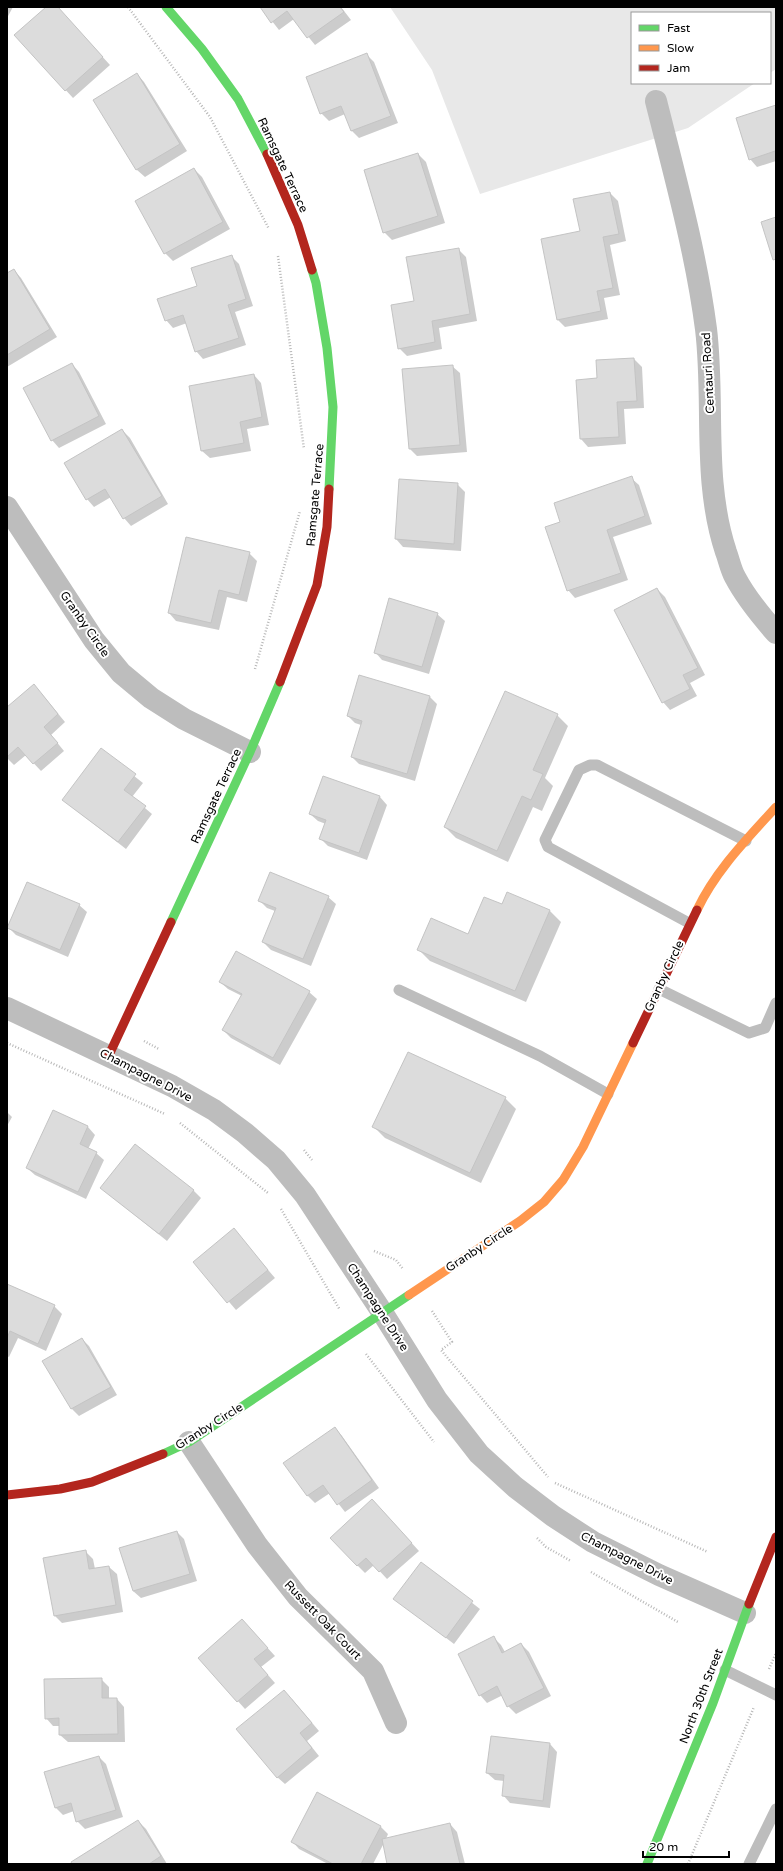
<svg xmlns="http://www.w3.org/2000/svg" width="783" height="1871" font-family="'Varela Round',sans-serif">
	<rect width="100%" height="100%" fill="#fff"/>
	<path fill="#e8e8e8" d="M390,7H776V69L770,73V13H632V83H755L688,128L480,194L432,70Z"/>
	<path fill="#0003" d="M7,7H13L7,18Z
		M47,7H57L110,65L73,98L15,35Z
		M261,7H341L351,20L315,45L294,19L279,30Z
		M366,54L374,62L398,123L359,138L351,130L345,114L329,121L321,113Z
		M137,74L144,82L187,151L145,177L137,170L94,100Z
		M776,106V161L757,167L750,159Z
		M418,154L426,162L445,223L392,240L384,232Z
		M194,169L202,177L230,229L173,261L165,253Z
		M610,193L618,201L626,241L610,245L620,295L604,298L608,319L565,327L558,320Z
		M458,249L466,257L477,321L439,328L442,349L407,356L399,348L415,301Z
		M231,256L239,264L253,306L235,312L246,345L203,359L196,351L187,323L173,328L166,320Z
		M14,270L21,278L57,337L7,367V274Z
		M634,359L642,367L644,408L624,409L626,444L588,447L581,439L577,381L598,379Z
		M72,364L79,372L106,424L59,448L52,440Z
		M452,366L460,373L467,452L417,456L410,449Z
		M254,375L261,383L269,425L247,429L251,451L210,458L202,451L190,387Z
		M122,430L130,438L168,504L131,526L124,518L111,497L94,507L87,499Z
		M631,478L639,485L652,524L613,537L628,580L575,598L568,590L562,522Z
		M457,484L465,492L461,551L403,547L396,539Z
		M249,553L257,561L247,602L227,597L219,630L176,621L169,613Z
		M657,589L665,597L705,675L690,683L697,696L670,710L663,702Z
		M437,614L445,621L429,674L382,660L375,652Z
		M360,676L430,697L437,704L415,781L359,764L352,757L361,725L355,723L348,716Z
		M41,693L65,722L51,735L64,751L41,771L26,755L14,765L7,758V708Z
		M557,715L568,726L545,778L553,786L542,811L533,807L508,862L456,838L445,827Z
		M101,750L143,783L132,797L152,814L126,849L63,800Z
		M324,777L380,797L387,805L367,860L328,846L321,839L326,824L318,821L310,814Z
		M328,897L336,904L311,966L271,950L263,942L275,911L267,908L260,901Z
		M79,905L87,912L68,957L16,935L9,928Z
		M550,911L561,922L526,1002L430,961L418,949Z
		M220,982L309,992L317,999L280,1065L231,1038L223,1030L242,996L228,989Z
		M505,1098L516,1109L481,1183L385,1138L374,1127Z
		M54,1111L88,1127L95,1135L88,1149L96,1153L104,1160L86,1199L35,1175L27,1168Z
		M7,1112L12,1117L7,1126Z
		M101,1188L193,1190L201,1198L167,1241Z
		M234,1230L275,1278L236,1310L195,1262Z
		M7,1285L54,1306L62,1314L46,1351L18,1338L9,1357L7,1356Z
		M82,1339L89,1346L117,1395L79,1416L72,1409L44,1361Z
		M335,1428L342,1436L379,1488L345,1512L330,1493L315,1503L308,1496L285,1463Z
		M380,1508L419,1551L387,1579L374,1565L365,1573L357,1565Z
		M177,1532L184,1539L197,1581L141,1598L133,1591Z
		M86,1552L93,1559L95,1569L109,1567L117,1574L123,1612L62,1623L54,1615Z
		M421,1563L480,1609L454,1644L395,1599Z
		M242,1620L275,1656L261,1667L275,1683L245,1709L199,1658Z
		M493,1637L501,1645L505,1652L521,1644L529,1652L551,1696L516,1714L508,1706L503,1695L487,1703L480,1695Z
		M101,1679L109,1687V1699H117L124,1707L125,1742H68L60,1735V1726H53L46,1718Z
		M292,1699L319,1731L307,1741L319,1756L285,1784L277,1777Z
		M550,1744L557,1752L550,1808L510,1803L503,1795L504,1781L495,1780L487,1773Z
		M99,1757L106,1764L123,1817L85,1829L77,1821L74,1811L63,1815L55,1807Z
		M318,1793L381,1827L388,1834L386,1839L450,1824L457,1832L465,1864H388L384,1843L373,1864H328L299,1849L292,1841Z
		M138,1821L146,1829L167,1864H73Z"/>
	<path fill="#dcdcdc" stroke="#c4c4c4" d="M46,7H58L103,57L65,91L14,35Z
		M260,7H340L344,12L307,38L287,11L271,23Z
		M367,53L391,116L351,131L341,106L320,114L306,77Z
		M137,73L180,144L136,170L93,100Z
		M776,105V155L775,151L749,160L736,118Z
		M418,153L438,216L383,233L364,170Z
		M194,168L223,222L164,254L135,201Z
		M610,192L619,234L603,237L613,288L597,291L601,311L557,320L541,239L580,231L573,199Z
		M776,217V259L773,260L761,222Z
		M459,248L470,314L432,321L435,342L398,349L391,305L414,301L406,257Z
		M232,255L246,299L228,305L239,338L195,352L183,315L165,321L157,299L197,286L191,268Z
		M14,269L50,329L7,355V273Z
		M634,358L637,401L617,402L619,437L580,439L576,380L597,378L596,360Z
		M72,363L99,416L51,441L23,388Z
		M453,365L460,445L409,449L402,369Z
		M254,374L262,417L240,422L244,443L201,451L189,386Z
		M122,429L162,496L123,519L105,489L86,500L64,463Z
		M632,476L645,516L607,530L621,573L567,591L545,527L560,522L554,503Z
		M399,479L458,483L454,544L395,539Z
		M186,537L250,552L239,595L219,590L211,623L168,613Z
		M657,588L698,668L683,675L690,689L662,703L614,610Z
		M389,598L438,613L422,667L374,653Z
		M359,675L430,696L407,774L351,757L362,721L347,716Z
		M34,684L58,714L44,727L58,743L33,764L18,747L7,757V707Z
		M505,691L558,714L533,770L543,774L531,800L522,796L497,851L444,827Z
		M101,748L136,774L124,790L146,806L118,842L62,800Z
		M323,776L380,796L359,853L319,839L326,820L309,814Z
		M270,872L329,896L303,959L262,942L276,908L258,901Z
		M27,882L80,904L60,950L7,928Z
		M507,892L550,910L515,991L417,950L431,918L468,934L484,897L502,904Z
		M236,951L310,991L273,1058L222,1030L242,994L219,982Z
		M408,1052L506,1097L470,1173L372,1127Z
		M53,1110L88,1126L80,1144L97,1152L78,1192L26,1168Z
		M135,1144L194,1190L159,1234L100,1188Z
		M234,1228L268,1270L227,1303L193,1262Z
		M7,1284L55,1305L38,1344L10,1331L7,1338Z
		M82,1338L111,1387L71,1409L42,1361Z
		M335,1427L372,1480L337,1505L323,1485L307,1496L283,1463Z
		M372,1499L412,1543L379,1572L366,1558L357,1566L330,1538Z
		M177,1531L190,1574L133,1591L119,1548Z
		M86,1550L89,1569L109,1566L116,1605L54,1616L43,1558Z
		M421,1562L473,1601L446,1638L393,1599Z
		M242,1619L268,1648L254,1659L268,1675L237,1702L198,1658Z
		M494,1636L502,1653L521,1643L544,1688L507,1707L497,1686L479,1696L458,1654Z
		M102,1678V1698H117L118,1734L59,1735V1718L45,1719L44,1679Z
		M284,1690L312,1723L300,1733L312,1748L277,1778L236,1729Z
		M491,1736L550,1743L543,1801L502,1796L504,1775L486,1773Z
		M99,1756L116,1810L76,1822L71,1803L55,1808L44,1772Z
		M317,1792L381,1826L361,1864H333L291,1842Z
		M138,1820L161,1856L149,1864H72L71,1862Z
		M450,1823L460,1864H387L382,1839Z"/>
	<g fill="none" stroke-linecap="round" stroke-linejoin="round">
		<path stroke="#b8b8b8" stroke-width="2.5" stroke-dasharray="1 2" stroke-linecap="butt" d="M128,7L210,117L269,229
			M278,256L304,449
			M255,669L300,511
			M144,1041L159,1049
			M7,1043L165,1114
			M180,1123L268,1193
			M304,1150L312,1160
			M281,1209L340,1310
			M374,1251L396,1260L403,1269
			M432,1311L452,1342L441,1350L548,1477
			M366,1354L434,1442
			M555,1483L708,1552
			M537,1538L546,1547L571,1561
			M591,1572L678,1622
			M769,1669L776,1653
			M688,1864L754,1707"/>
		<path stroke="#bdbdbd" stroke-width="11" d="M689,923L548,847L545,840L579,770L590,765H597L746,841
			M659,989L749,1033L765,1028L776,1003
			M399,990L540,1056L608,1094
			M725,1670L776,1695
			M749,1864L776,1809"/>
		<path stroke="#bdbdbd" stroke-width="22" d="M656,101C675,177 696,252 706,329C715,403 702,480 726,552C729,560 731,570 735,577C746,598 761,616 776,633
			M7,507L94,640L121,673L151,698L184,719L250,752
			M7,1008L172,1086L214,1110L245,1133L276,1160L305,1195L382,1312L437,1400L479,1454L515,1487L553,1516L593,1542L659,1575L745,1613
			M189,1442L257,1545L298,1597L373,1671L396,1723"/>
		<path stroke="#63d668" stroke-width="9" d="M166,7L202,49L238,99L267,154
			M312,270L316,283L327,348L333,407L329,489
			M171,922L250,752L280,682
			M163,1454L189,1442L409,1295
			M647,1864L713,1703L749,1604"/>
		<path stroke="#ff974d" stroke-width="9" d="M697,910C716,870 747,839 776,807
			M409,1295L520,1221L544,1202L563,1180L583,1147L633,1043"/>
		<path stroke="#b3261e" stroke-width="9" d="M267,154L298,225L312,270
			M280,682L317,585L327,527L329,489
			M633,1043L697,910
			M109,1055L171,922
			M7,1495L60,1489L92,1482L163,1454
			M749,1604L776,1537"/>
	</g>
	<g text-anchor="middle" dominant-baseline="central" stroke-width="4" stroke-linejoin="round" paint-order="stroke">
		<g font-size="12" fill="#000" stroke="#fff">
			<text transform="translate(283 165) rotate(65)">Ramsgate Terrace</text>
			<text transform="translate(708 373) rotate(-93)">Centauri Road</text>
			<text transform="translate(315 495) rotate(-85)">Ramsgate Terrace</text>
			<text transform="translate(85 624) rotate(55)">Granby Circle</text>
			<text transform="translate(216 796) rotate(-65)">Ramsgate Terrace</text>
			<text transform="translate(664 976) rotate(-65)">Granby Circle</text>
			<text transform="translate(146 1075) rotate(27)">Champagne Drive</text>
			<text transform="translate(479 1248) rotate(-33)">Granby Circle</text>
			<text transform="translate(378 1307) rotate(57)">Champagne Drive</text>
			<text transform="translate(209 1426) rotate(-32)">Granby Circle</text>
			<text transform="translate(627 1558) rotate(27)">Champagne Drive</text>
			<text transform="translate(323 1620) rotate(46)">Russett Oak Court</text>
			<text transform="translate(701 1696) rotate(-69)">North 30th Street</text>
		</g>
	</g>
	<rect width="783" height="1871" fill="none" stroke="#000000" stroke-width="16"/>
	<rect x="631" y="12" width="140" height="72" fill="#ffffff" stroke="#999999"/>
	<rect x="639" y="25" width="20" height="6" fill="#63d668" stroke="#999999"/>
	<text x="667" y="32" font-size="12" fill="#000000">Fast</text>
	<rect x="639" y="45" width="20" height="6" fill="#ff974d" stroke="#999999"/>
	<text x="667" y="52" font-size="12" fill="#000000">Slow</text>
	<rect x="639" y="65" width="20" height="6" fill="#b3261e" stroke="#999999"/>
	<text x="667" y="72" font-size="12" fill="#000000">Jam</text>
	<path d="M643 1851v6h86v-6" fill="none" stroke="#000000" stroke-width="2"/>
	<text x="649" y="1851" font-size="12" fill="#000000" stroke="#ffffff" stroke-width="3" paint-order="stroke">20 m</text>
</svg>
